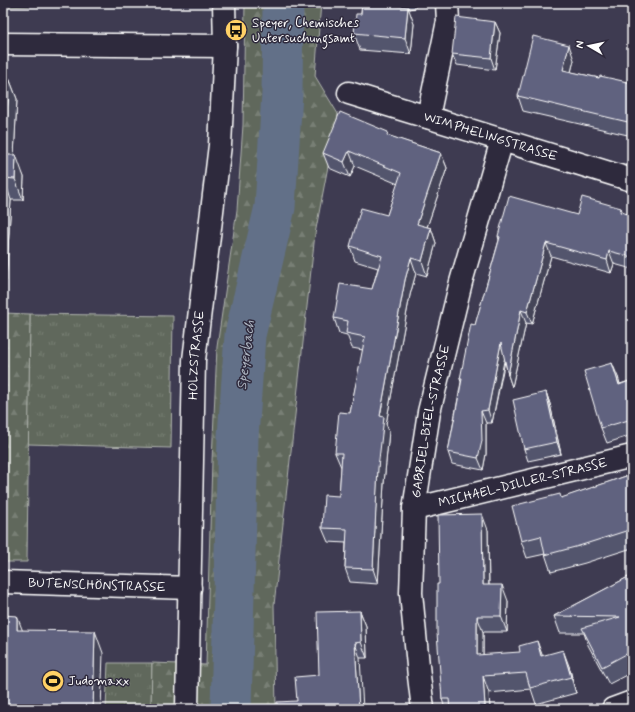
<svg xmlns="http://www.w3.org/2000/svg" width="635" height="712" font-family="Mynerve,sans-serif">
	<defs>
		<pattern id="grass-tufts" width="24" height="20" patternUnits="userSpaceOnUse"><rect width="24" height="20" fill="#60685c"/><path d="M3 7l-1-3M5 7V3M7 7l1-3M15 17l-1-3M17 17v-4M19 17l1-3" fill="none" stroke="#787f74"/></pattern>
		<pattern id="forest-firs" width="22" height="20" patternUnits="userSpaceOnUse"><rect width="22" height="20" fill="#60685c"/><path d="M5 1l3.5 6h-7zM16 11l3.5 6h-7z" fill="#787f74"/></pattern>
	</defs>
	<rect width="100%" height="100%" fill="#3e3b51"/>
	<filter id="ink" filterUnits="userSpaceOnUse"><feTurbulence type="fractalNoise" baseFrequency=".025" numOctaves="2"/><feDisplacementMap in="SourceGraphic" scale="8" xChannelSelector="R" yChannelSelector="G"/><feConvolveMatrix kernelMatrix="1 2 1 2 8 2 1 2 1" color-interpolation-filters="sRGB"/></filter>
	<g filter="url(#ink)">
		<path fill="url(#grass-tufts)" stroke="#b0b4ae" d="M30,314L173,316L171,448L28,444Z
			M108,663H152L151,709H106Z"/>
		<path fill="url(#forest-firs)" stroke="#b0b4ae" d="M245,3H321L315,76L338,114L315,234L274,605L276,709H151L152,663L206,665L212,461L217,347L237,210L243,125Z
			M3,313L30,314L27,562H3Z"/>
		<path fill="#60685c" stroke="#b0b4ae" d="M3,3H116L3,7Z"/>
		<g fill="none" stroke-linecap="round" stroke-linejoin="round">
			<path stroke="#627088" stroke-width="41" d="M231,709L238,437L245,335L275,207L282,93L283,3"/>
			<g stroke="#fff" stroke-width="25">
				<g id="minor">
					<path d="M3,44L225,46"/>
					<path id="s1" d="M349,93L632,180"/>
					<path d="M428,117L448,21L447,3"/>
					<path id="s2" d="M414,509L632,456"/>
					<path id="s3" d="M3,582L190,588"/>
					<path id="s4" d="M187,709L194,360L220,145L225,46L224,3"/>
					<path id="s5" d="M423,709L419,676L411,593L414,509L429,412L461,282L502,140"/>
					<path d="M613,709L632,702"/>
				</g>
			</g>
			<use href="#minor" stroke="#2f2a3d" stroke-width="22"/>
		</g>
		<path fill="#53546d" stroke="#fff" d="M362,3H415V8L408,9L414,24L411,54L360,50L354,33L361,14Z
			M495,22L500,33L495,70L457,65L452,54Z
			M574,60L571,72L599,78L632,83V136L523,111L518,96Z
			M3,78H9L17,99L14,155L24,177L23,200H11L6,281L3,280Z
			M389,136L441,153L447,168L427,227L431,228L436,243L427,276L416,273L410,295L386,424L389,431L384,483L378,584L350,582L345,568L346,543L328,542L322,528L339,496L341,468V467L335,453L350,413L363,350L352,348L347,335L339,333L334,318L372,289L378,268L355,261L350,246L387,215L398,184L355,166L350,177L329,168L323,153Z
			M623,213L632,215V269L614,264L611,273L551,256L532,324L526,323L512,387L508,375L505,361L492,423H486V454L483,470L452,464L448,452L461,382L460,379L499,240L498,236L577,215Z
			M618,377L620,384L632,380V435L607,443L601,428Z
			M546,392L550,404L561,454L528,461L524,449Z
			M632,474V548L585,563L551,572L545,554L527,558L521,541L562,498Z
			M488,530L489,585L508,601L507,632H483V655L542,656L569,666L576,693L536,704L531,689L489,693L490,709H445L442,699L439,584Z
			M632,575V672L609,684L588,645L584,633H560L554,616Z
			M360,611L366,626L367,658H360L297,701L319,675Z"/>
		<path fill="#444559" stroke="#fff" d="M408,7L414,24L411,54L405,38Z
			M495,22L500,33L495,70L491,58Z
			M569,45L574,60L568,84L563,70Z
			M9,78L17,99L13,176L5,155Z
			M349,151L355,166L350,177L344,162Z
			M441,153L447,168L423,239L417,224Z
			M16,155L24,177L23,200L15,179Z
			M4,178L11,200L6,281L3,271Z
			M621,208L626,221L620,212Z
			M431,228L436,243L427,276L422,261Z
			M546,243L551,256L532,324L527,312Z
			M609,251L614,264L611,273L607,260Z
			M411,258L416,273L410,295L386,424L389,431L384,483L378,584L373,569L380,416L405,280Z
			M521,310L526,323L512,387L508,375Z
			M501,343L505,356L492,423L488,410Z
			M612,363L618,377L624,399L619,385Z
			M546,392L550,404L561,454L557,442Z
			M481,411L486,423V454L483,470L478,458Z
			M482,514L488,530L489,601L483,585Z
			M502,585L508,601L507,632L501,616Z
			M360,611L366,626L367,658L361,642Z
			M17,616L25,637L17,630Z
			M477,616L483,632V671L477,655Z
			M95,631L103,653L101,709H93Z
			M537,641L543,657L541,656Z
			M355,643L360,658L363,709H359Z
			M563,650L569,666L576,693L571,677Z
			M483,676L489,693L490,709H486L485,706Z"/>
		<path fill="#61627f" stroke="#fff" d="M362,3H375L408,7L405,38L354,33L356,14H361Z
			M456,17L495,22L491,58L452,54Z
			M533,36L569,45L563,70L599,78L600,76L632,83V123L518,96Z
			M3,78H9L5,155H16L15,179L4,178L3,187Z
			M340,112L388,132L387,135L441,153L417,224L431,228L422,261L411,258L405,280L380,416L384,417L378,468L373,569L345,568L347,529L322,528L324,495L339,496L342,453H335L339,412L350,413L365,337L346,333L348,321L334,318L340,284L372,289L382,256L350,246L361,208L387,215L401,173L349,151L344,162L323,153Z
			M509,196L577,215L582,197L621,208L620,212L632,215V257L609,251L607,260L546,243L527,312L521,310L508,375L501,343L488,410L481,411L482,441L478,458L448,452L462,379H460L471,324L475,325L500,237L498,236Z
			M612,363L619,385L632,380V419L601,428L584,371Z
			M546,392L557,442L524,449L513,400Z
			M632,474V529L579,546L545,555L541,536L521,541L512,506L560,494L561,498Z
			M482,514L483,585H502L501,616H477V655L520,652L519,646L537,641L541,656L563,650L571,677L530,688L526,673L483,676L485,706L450,709L449,699H442L437,633V584H439L438,515Z
			M632,575V651L602,667L582,628L620,617L554,616Z
			M360,611L361,642L355,643L359,709H277V702L297,701L295,677L319,675L317,612Z
			M3,615L17,616V630L95,631L93,709H3Z"/>
	</g>
	<defs>
		<g id="bus-disc" transform="scale(1.15)"><circle r="9.5" fill="#ffd166" stroke="#2f2a3d"/><path d="M-5-6H5V4H4V6H2V4H-2V6H-4V4H-5ZM-3.5-4V0h7V-4ZM-3.5 1.2v1.5H-2V1.2ZM2 1.2v1.5H3.5V1.2Z" fill="#111"/></g>
		<g id="stadium-disc" transform="scale(1.15)"><circle r="9.5" fill="#ffd166" stroke="#2f2a3d"/><path d="M0-5a6.5 5 0 1 0 0 10a6.5 5 0 1 0 0-10ZM-3.5-1.8h7v3.6h-7Z" fill="#111"/></g>
	</defs>
	<g fill-rule="evenodd">
		<use href="#bus-disc" x="236" y="30"/>
		<use href="#stadium-disc" x="53" y="681"/>
	</g>
	<g text-anchor="middle" dominant-baseline="central" stroke-width="3" stroke-linejoin="round" paint-order="stroke">
		<g font-size="13" fill="#fff" stroke="#2f2a3d" text-anchor="start">
			<text x="252" y="23">Speyer, Chemisches<tspan x="252" dy="15">Untersuchungsamt</tspan></text>
			<text x="68" y="681">Judomaxx</text>
		</g>
		<g font-size="13" fill="#fff" stroke="#2f2a3d">
			<text stroke="none"><textPath href="#s1" startOffset="148">WIMPHELINGSTRASSE</textPath></text>
			<text stroke="none"><textPath href="#s4" startOffset="354">HOLZSTRASSE</textPath></text>
			<text stroke="none"><textPath href="#s5" startOffset="290">GABRIEL-BIEL-STRASSE</textPath></text>
			<text stroke="none"><textPath href="#s2" startOffset="112">MICHAEL-DILLER-STRASSE</textPath></text>
			<text stroke="none"><textPath href="#s3" startOffset="94">BUTENSCHÖNSTRASSE</textPath></text>
		</g>
		<g font-size="14" font-style="italic" fill="#b0b8c4" stroke="#2f2a3d">
			<text transform="translate(246 355) rotate(-83)">Speyerbach</text>
		</g>
	</g>
	<rect width="635" height="712" fill="none" stroke="#2f2a3d" stroke-width="16"/>
	<rect x="8" y="8" width="619" height="696" fill="none" stroke="#fff" stroke-width="1.5" filter="url(#ink)"/>
	<g transform="translate(589 46) rotate(279)" stroke="#2f2a3d" stroke-width="3" paint-order="stroke">
	<path d="M0-3L7 15L0 10L-7 15Z" fill="#ffffff"/>
	<text y="-6" font-size="11" font-weight="bold" text-anchor="middle" fill="#ffffff">N</text>
	</g>
</svg>
